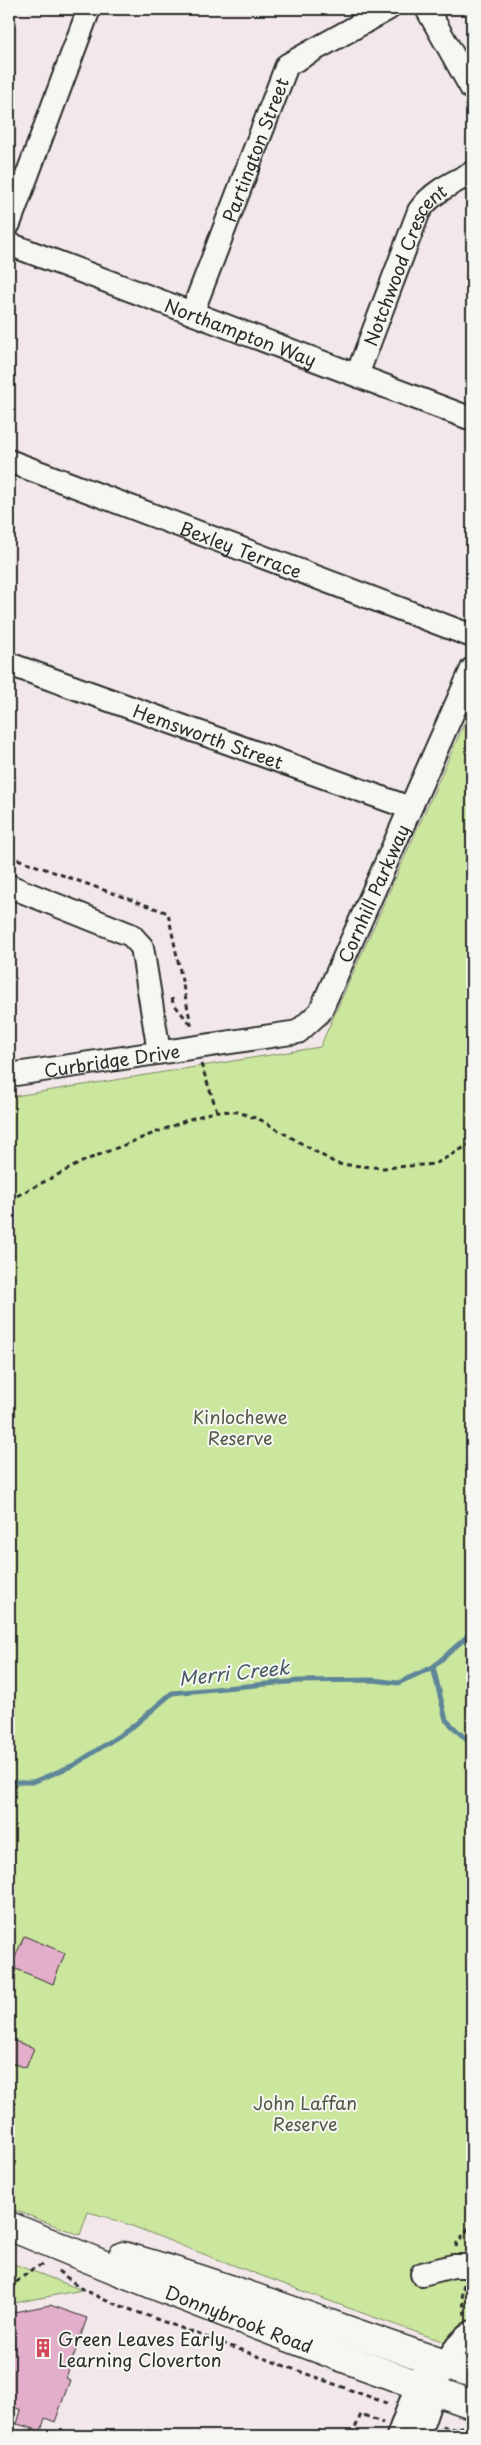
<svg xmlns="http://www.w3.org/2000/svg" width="481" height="2445" font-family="'Playpen Sans',sans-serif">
	<rect width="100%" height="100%" fill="#f2e8ea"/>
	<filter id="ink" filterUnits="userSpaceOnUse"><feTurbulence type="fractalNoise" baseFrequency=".02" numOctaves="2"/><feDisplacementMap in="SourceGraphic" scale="10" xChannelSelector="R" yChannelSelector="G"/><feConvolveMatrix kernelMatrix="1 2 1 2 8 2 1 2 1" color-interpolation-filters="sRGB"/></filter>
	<g filter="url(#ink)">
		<path fill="#cbe79e" stroke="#7b8964" d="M472,706V2351C383,2322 295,2288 206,2255C167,2241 129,2222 88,2212L80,2235L9,2208V1097L320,1047Z
			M9,2262L82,2290L9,2304Z"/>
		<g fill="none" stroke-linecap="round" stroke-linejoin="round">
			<path stroke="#5e8698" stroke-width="5" d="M433,1667L446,1720L472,1745
				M9,1782H33L74,1765L131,1728L172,1693L299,1681L373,1680L398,1683L433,1667L472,1632"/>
		</g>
		<path fill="#e2aec9" stroke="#2b2b2b" d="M24,1936L65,1953L53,1984L11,1967Z
			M9,2039L34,2048L26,2068L9,2062Z
			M50,2305L87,2318L66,2378L70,2380L55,2422L45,2418L41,2431L17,2424L21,2410L9,2405V2313Z"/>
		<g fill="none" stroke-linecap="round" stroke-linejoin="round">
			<g stroke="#2b2b2b" stroke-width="26">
				<g id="minor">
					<path d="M427,9L472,89"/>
					<path d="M9,224L89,9"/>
					<path id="s1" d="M9,244L472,419"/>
					<path id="s2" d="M192,313L287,65L388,9"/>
					<path id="s3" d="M357,375L419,211C432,192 452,183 472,173"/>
					<path id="s4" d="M9,461L472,636"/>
					<path id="s5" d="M9,664L410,808"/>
					<path d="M9,886L131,935L142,947L159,1052"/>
					<path id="s6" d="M9,1075L298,1032L320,1012L472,669"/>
					<path d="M422,2274L453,2266H472"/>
					<path d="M398,2436L420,2377L426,2370L445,2364"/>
					<path d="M418,2436C432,2401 440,2354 472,2332"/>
				</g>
			</g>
			<g stroke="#2b2b2b" stroke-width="31">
				<g id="major">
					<path id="s7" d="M9,2226C161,2289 316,2350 472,2404"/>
					<path d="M123,2256C241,2289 355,2335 472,2373"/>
				</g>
			</g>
			<path stroke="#2b2b2b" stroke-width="3" stroke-dasharray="5 4" stroke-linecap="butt" d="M9,856L168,913L192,1029
				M172,998L173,1003L191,1025
				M201,1064L217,1111
				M9,1200L86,1160L190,1119L217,1111L238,1112L261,1120L337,1164L383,1168L435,1164L472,1143
				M456,2247L457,2243L472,2224
				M58,2271L81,2288L107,2301L389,2404
				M464,2284L462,2293L465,2315
				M9,2288L35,2267L43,2265
				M442,2426L472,2434
				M352,2436L361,2414L383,2423
				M441,2436L465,2425"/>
			<use href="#minor" stroke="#f6f6f2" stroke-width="22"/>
			<use href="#major" stroke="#f6f6f2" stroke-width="28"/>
		</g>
	</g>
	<defs>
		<g id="building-bare" transform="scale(1.5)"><path d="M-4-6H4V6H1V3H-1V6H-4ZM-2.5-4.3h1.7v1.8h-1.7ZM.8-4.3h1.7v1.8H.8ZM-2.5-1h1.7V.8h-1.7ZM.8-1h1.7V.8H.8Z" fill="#d1495b" stroke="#f6f6f2" stroke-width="2.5" paint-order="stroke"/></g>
	</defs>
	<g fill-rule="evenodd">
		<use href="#building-bare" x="43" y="2348"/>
	</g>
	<g text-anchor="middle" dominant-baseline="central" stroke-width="4" stroke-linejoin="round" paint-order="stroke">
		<g font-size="18" fill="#2b2b2b" stroke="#f6f6f2">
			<text stroke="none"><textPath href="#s2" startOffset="175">Partington Street</textPath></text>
			<text stroke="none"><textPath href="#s3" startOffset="121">Notchwood Crescent</textPath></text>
			<text stroke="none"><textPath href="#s1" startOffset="248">Northampton Way</textPath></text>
			<text stroke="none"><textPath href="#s4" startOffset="248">Bexley Terrace</textPath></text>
			<text stroke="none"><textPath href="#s5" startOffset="212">Hemsworth Street</textPath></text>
			<text stroke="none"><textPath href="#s6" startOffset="452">Cornhill Parkway</textPath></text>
			<text stroke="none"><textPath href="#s6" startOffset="104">Curbridge Drive</textPath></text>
			<text stroke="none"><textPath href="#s7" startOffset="248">Donnybrook Road</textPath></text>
		</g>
		<g font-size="18" fill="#535a48" stroke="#f6f6f2">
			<text x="240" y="1416">Kinlochewe<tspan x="240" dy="21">Reserve</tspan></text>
			<text x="305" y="2102">John Laffan<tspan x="305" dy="21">Reserve</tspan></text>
		</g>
		<g font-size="18" fill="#2b2b2b" stroke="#f6f6f2" text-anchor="start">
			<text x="58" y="2338">Green Leaves Early<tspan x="58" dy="21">Learning Cloverton</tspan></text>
		</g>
		<g font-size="19" font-style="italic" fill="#445962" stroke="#f6f6f2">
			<text transform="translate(234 1672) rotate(-6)">Merri Creek</text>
		</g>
	</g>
	<rect width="481" height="2445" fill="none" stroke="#f6f6f2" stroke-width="30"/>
	<rect x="15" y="15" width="451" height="2415" fill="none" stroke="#2b2b2b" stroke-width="2" filter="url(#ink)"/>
</svg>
